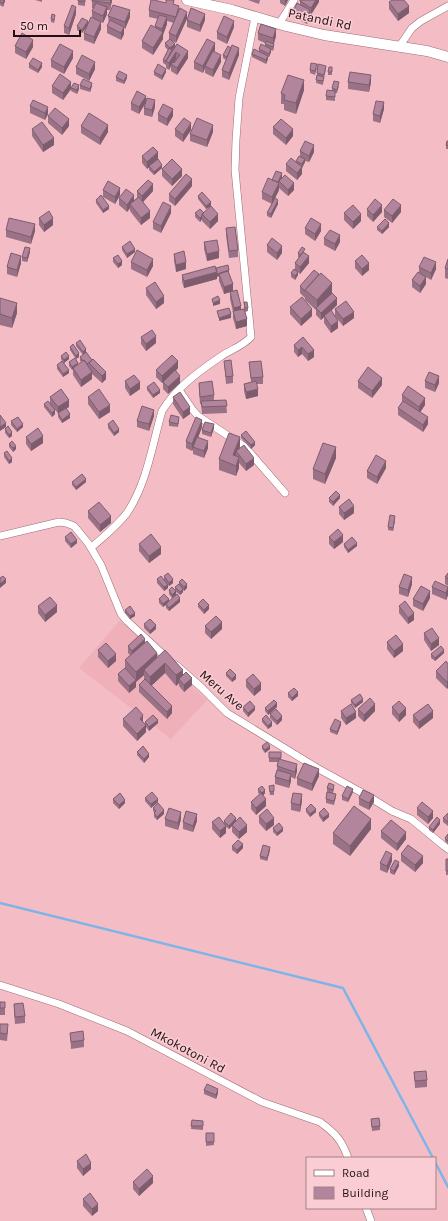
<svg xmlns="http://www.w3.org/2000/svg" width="448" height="1221" font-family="Karla,sans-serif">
	<rect width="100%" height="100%" fill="#f4bdc6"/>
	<path fill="#efb0ba" d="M120,620L207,700L171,739L79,668Z"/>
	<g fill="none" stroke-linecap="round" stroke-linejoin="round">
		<path stroke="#7eb4e7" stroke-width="2.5" d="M0,903L343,988L433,1158
			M435,1162L448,1187"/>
		<g stroke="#9e6c75" stroke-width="8">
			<path id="street" d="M279,24L294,0
				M399,47L412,28L421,21L448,6
				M179,390L192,409L198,416L245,447L285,493
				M0,536L59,522L66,523L74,526L88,543L101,565L121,614L127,621L168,659
				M91,548C103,537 117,526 127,513C147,483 152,446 162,411C176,388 198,372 220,357C230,350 243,346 251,337L235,170L236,140L239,98L255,17
				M176,665L201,687L227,713L317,768L366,795L392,811L411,819L444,846L448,849
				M0,985L59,1004L127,1031L262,1102L320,1122C335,1133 342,1140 348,1158
				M366,1208L371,1221"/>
		</g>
		<g stroke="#9e6c75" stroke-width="11">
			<path id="secondary" d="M187,0L232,10L286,26L324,35L427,51L448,57"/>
		</g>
		<use href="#street" stroke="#fff" stroke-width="7"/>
		<use href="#secondary" stroke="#fff" stroke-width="10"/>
	</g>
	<path fill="#9a7286" d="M0,0H5L3,7L0,5Z
		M35,0H42V2Z
		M78,0H85V6L78,5Z
		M92,0H112L110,10H107V14L103,23L101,22V29L94,44L84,40V33L87,26L82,33L77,30V26L88,24L92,17V11L93,8H92Z
		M248,0H260L259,4Z
		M280,0H288L285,6L280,3Z
		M319,0V2L310,15V17L307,24L294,17V10L300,5V1Z
		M389,2L409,13L398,21L389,9Z
		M174,5L179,6L176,43L172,41L175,47L172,50V51L177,44L188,58L177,75L171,71V66L169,70L166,68V65L163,63V60L168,50L165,47V43L169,40V33L174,23L167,21V24L163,35V39L153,55L142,48V41L155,28L158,19L149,17V10Z
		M76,14L69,35L64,33V26Z
		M108,16L130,17L125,29L124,28V34L121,40L107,33V26L109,23Z
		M51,19H55L54,23L51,22Z
		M187,20H205L200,32L187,27Z
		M234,27L227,44L217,39V32Z
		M258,33L276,36L274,44V48L273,51L271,50V52L269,57H268V59L266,64L252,57V54L259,51V49L265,46V43L258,40Z
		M15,46L33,47L26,59L15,53Z
		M215,50L214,52L221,62L213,77L205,73V68L203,73L194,69V62Z
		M223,55H239L229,80L222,77V70L226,60L223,58Z
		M73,58L64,74L51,67V60Z
		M29,64L42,67L38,73L29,68Z
		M318,64L326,69L324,78L323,85L316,83Z
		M76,67L95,69L89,81L76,74Z
		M317,68L315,75L310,73V70Z
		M332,71V75H328V72Z
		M154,72H166L162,80L154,75Z
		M116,77L127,78L124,84L116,81Z
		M348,82H371L369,92L348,89Z
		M80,85L92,86L90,92L80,89Z
		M52,86L71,89L63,100L52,93Z
		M339,86L337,93H335V101L326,100V96L332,91V88Z
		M71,88L79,89L77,94L71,91Z
		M304,90L296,114L284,110V104H281V93Z
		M146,102L155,107L152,117L144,115V108L145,103L139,114L131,110V103Z
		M30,106L48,114L45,120L30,113Z
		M384,109L380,123L373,121V114Z
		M158,114L173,116L167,126L158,121Z
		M48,116L69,126L62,135L48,123Z
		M81,126L108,132L100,145L81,133Z
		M273,127L293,136L286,145L273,134Z
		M32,129L54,145L43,152L32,136Z
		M175,129L191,130L183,142L175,136Z
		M213,132L207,147L190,141V134Z
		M448,141V149H446V145Z
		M300,151L314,152L309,162L305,161V162L302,168V174L297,180L286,171V164L296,162L300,157Z
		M142,156L158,159L162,168L154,175L149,170V167L147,169L142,163Z
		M162,169L182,176L172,186L162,176Z
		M282,177L281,179L294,190L288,196L279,188V190L275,198L278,204L271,218L267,216V213L272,204L262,199V192L272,180Z
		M192,186L175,206L169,201V194Z
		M103,190L120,195L115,204L103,197Z
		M137,191H153L143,202L150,218L141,225L130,211V208L127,212L119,205V198L134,200L137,198Z
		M198,196L211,206L206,209L198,199Z
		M96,200L109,209L103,213L96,203Z
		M367,209L382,212L373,222L367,216Z
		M384,210L401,212L392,223L384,217Z
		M171,213L161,233L153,229V222Z
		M195,213H204L218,221L210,229L202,221V219L200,222L195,217Z
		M344,213L361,221L353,229L344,220Z
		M39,218L53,225L44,232L39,225Z
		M377,227H389L382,234L377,230Z
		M226,228L238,250V257L229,258L226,235Z
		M305,228L321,231L315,241L305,234Z
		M6,230L35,231L31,244L6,237Z
		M324,238L340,242L335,251L324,245Z
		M204,242L219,258L207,261L204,249Z
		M267,245L282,253L277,260L267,252Z
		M122,247L135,252L127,258L122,250Z
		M30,252L27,262L22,261V257Z
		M298,253H305L309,263L300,274L298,272V275L295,280L291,277V273L295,270V263L299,258L298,257Z
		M174,254L186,269L176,272L174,261Z
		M113,258L122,265L118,268L113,262Z
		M448,259V279L445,278V268Z
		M355,261L369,270L362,276L355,268Z
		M131,262L153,266L147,277L131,269Z
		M21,263L17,277L7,274V267Z
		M419,267L436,269L431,280L426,277V284L420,293L412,287V280L419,273Z
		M216,268L229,273L233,291L224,294L219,281V276L217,277V275V279L184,288L182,282V275Z
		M300,286L332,293L337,305L330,312L338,328L331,333L324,323V317L321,320L316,315V310L305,300V298L300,293Z
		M146,288L164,303L156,309L146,295Z
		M230,292L241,309H244V302L248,308V311L245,312L247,326L236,329L233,318V312L230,299Z
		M0,298L17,313L12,328L0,325Z
		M290,307L312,316L301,326L290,314Z
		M335,309L354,318L343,326L335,316Z
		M141,337L156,343L146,351L141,344Z
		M303,337L314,357L308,361L302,354L298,357L294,352V345Z
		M76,343L86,352L106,379L102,383L92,374V379L81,387L73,375V370H72L69,366V362L78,365L82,362L80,361V357L83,355L76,346Z
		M70,347L79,357L76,359L70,350Z
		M61,356L69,359L64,363L69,373L63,377L57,369V365L62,361L61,359Z
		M224,361L233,376V383L226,384Z
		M249,362L263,377V384H256L258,396L246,399L244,391V384L251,382Z
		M178,368L176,371L180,383L168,394L163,389V383H162L156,377V370Z
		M125,381L140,389L130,396L125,388Z
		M358,381L382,385L372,398L358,388Z
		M425,381L439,383L435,392L425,388Z
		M199,383L214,395V400H226L227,413L202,414L201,404H200L199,390Z
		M147,387L160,393L153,398L147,390Z
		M402,395L425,405L420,412L428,424L423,432L398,415V408L402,402Z
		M50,397L69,407L66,408L70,418L62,423L58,417V413L55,410V414L52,417L44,407V404H50Z
		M88,397L110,412L99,419L88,404Z
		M173,397L190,414L183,419L173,404Z
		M154,416L149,431L137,427V421Z
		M179,420L178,427L169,426V422Z
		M11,421L23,427L17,432L11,425Z
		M108,424L119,432L114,436L108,428Z
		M202,427L198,438L208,448L204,458L193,454V450L192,451L186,448V441Z
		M214,428L211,437L202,434V430Z
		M5,429L12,436L9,438L5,433Z
		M241,435L255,445L251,449L241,438Z
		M26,437L43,443L31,451L26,444Z
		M9,444L16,449L13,452L9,447Z
		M240,447L239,449L254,465L246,471L239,463V468L236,476L219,470V459Z
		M4,453L12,462L9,464L4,457Z
		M336,458L325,484L313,479V469Z
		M386,468L377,484L367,478V471Z
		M72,482H86L76,490L72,485Z
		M329,498H340L333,506L329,502Z
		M339,507L354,513L344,520L339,514Z
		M88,511L111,523L100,532L88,518Z
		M395,520L393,531L388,530V527Z
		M65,537L77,543L71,548L65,541Z
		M329,537L343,542L334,549L329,544Z
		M139,544L161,554L149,563L139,551Z
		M344,544L357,546L348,553L344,547Z
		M448,573V586L445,584V577Z
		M164,576L173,583L169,586L168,585V588L164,591L157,583V579H164Z
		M179,582L187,588L184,591L183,590V592L180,595L176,592L172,598L169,594V590H175V587L179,584Z
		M412,584L408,597L399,594V587Z
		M432,587H448V595L446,600L432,594Z
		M430,598L423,611L413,606V599Z
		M159,599L169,602H180L169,611L166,608V605L163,607L159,603Z
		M198,604L209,609L204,614L198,607Z
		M38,606L57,612L45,622L38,613Z
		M399,606L414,620L408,624L399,613Z
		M125,610L135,616L130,619L125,613Z
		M144,624L156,629L150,634L144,628Z
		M205,626L222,629L211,639L205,633Z
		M424,633L439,645L431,651L424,640Z
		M145,642L157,657L183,675L192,685L184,692L179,686V683L176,686L165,673L151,686L172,713L167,719L139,692V685L144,680V675L136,682V687L129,693L118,681V674L125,668V660L130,655L128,653V646Z
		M387,642L403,651L394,658L387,649Z
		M98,650L116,661L108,668L98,657Z
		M444,653L435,661L431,658V654Z
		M448,664L447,689L436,678V671Z
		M226,673L236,679L232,682L226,676Z
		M246,680L261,690L254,696L246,687Z
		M288,693L298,696L292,701L288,697Z
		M351,700L363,702L355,708L351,703Z
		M243,707L255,710L248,717L243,711Z
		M277,707L268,715L265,711V708Z
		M392,707L406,715L399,722L392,714Z
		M358,709L375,711L364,722L358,716Z
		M341,711L356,718L346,725L341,718Z
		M270,714L282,720L277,725L270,718Z
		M413,715L433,718L419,729L413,722Z
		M123,719L143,722L145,725V722L158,723L149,731L146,727V732L137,741L123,726Z
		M262,719L272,726L268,729L262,722Z
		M341,725L337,735L330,732V729Z
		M262,746L270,749L265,753L262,749Z
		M137,752L149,757L144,763L137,755Z
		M269,752H281V760L297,771L295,779L291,777V781L289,788L275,784V777L277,770V766L278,762H269Z
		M319,776L312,791L297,785V778Z
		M269,786L274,791V795H270Z
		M327,788L334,789L333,793L336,797L334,805L326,803V799L327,792Z
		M258,789L265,793L263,796L266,806L256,815L251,809V802L260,794L258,793Z
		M353,792L348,802L342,800V796Z
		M145,798L158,802L151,808L145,801Z
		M359,798L374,802L369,810L359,805Z
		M113,799L125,803L119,809L113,803Z
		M302,801L300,812L291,810V803Z
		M153,808L164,814L157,820L154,817V813H155L153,811Z
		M417,808L433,818L428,824L417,815Z
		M306,809L316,812L310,817L306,812Z
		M319,813L329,817L323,822L319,816Z
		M448,813V826L443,822V818Z
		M259,816L274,825L266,831L259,823Z
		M165,819H181L178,830L165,826Z
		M197,821L193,832L183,829V822Z
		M224,821H236L247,832L239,839L232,832V826L229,829L226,827V833L220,838L212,829V822L224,823Z
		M440,824L433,833L429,830V827Z
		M273,828L283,831L277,836L273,832Z
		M371,829L350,856L333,844V833Z
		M381,831L406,839L397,851L381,838Z
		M448,834V844L445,841V838Z
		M232,846L243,848L237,854L232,850Z
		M270,850L267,861L260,859V856Z
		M401,854L423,863L415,872L401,861Z
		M446,859H448V875H446Z
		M392,861L387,873L380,870V863Z
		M399,866L394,875L390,873V869Z
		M0,1002H5V1015H0Z
		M14,1004L25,1016V1023L15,1024L14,1011Z
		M0,1024L8,1031L7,1041L0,1040Z
		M70,1033L84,1040V1047L71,1049Z
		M414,1072L427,1080V1087L415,1088Z
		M204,1090L218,1093L216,1099L204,1094Z
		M371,1119L380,1126V1130L372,1131Z
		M192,1120L203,1121V1130L191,1129Z
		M206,1133H214V1145L206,1146Z
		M77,1161L91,1169L83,1176L77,1168Z
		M133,1182L153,1183L139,1196L133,1189Z
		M83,1199L98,1211L92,1216L83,1206Z"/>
	<path fill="#7d5d6d" d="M4,0H5V1L3,7V3Z
		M111,0H112V1L110,10Z
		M285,0H288L285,6Z
		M316,0H319V2L311,15V8Z
		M409,6V13L398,21V14Z
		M76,7V14L69,35V28Z
		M107,7V14L103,23V16Z
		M130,10V17L125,29V22Z
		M310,10V17L307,24V17Z
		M187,12V19L176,43V36Z
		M205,14V20L200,32V25Z
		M167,17V24L163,35V39L153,55V48L162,33V29Z
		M88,21V25L82,33V30Z
		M234,21V27L227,44V37Z
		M101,22V29L94,44V37Z
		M124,27V34L121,40V33Z
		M276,29V36L273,45V38Z
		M33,40V47L26,59V52Z
		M215,43V50L206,67L205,66V68L203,73V66Z
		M175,44V47L170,52V48Z
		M239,48V55L229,80V73Z
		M271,49V52L269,57V54Z
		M73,51V58L64,74V67Z
		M188,51V58L177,75V68Z
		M176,52V59L172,65L171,64V66L169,70V63Z
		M221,55V62L213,77V70Z
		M268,56V59L266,64V60Z
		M95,62V69L89,81V74Z
		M42,63V67L38,73V70Z
		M166,69V72L162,80V76Z
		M127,75V78L124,84V81Z
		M371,75V82L369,92V85Z
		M304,80V90L296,114V103Z
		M71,82V89L63,100V93Z
		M92,83V86L90,92V89Z
		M79,85V89L77,94V90Z
		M146,96V102L139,114V107Z
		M155,100V107L152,117V110Z
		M384,102V109L380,123V116Z
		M48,107V114L45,120V113Z
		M173,109V116L167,126V119Z
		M69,119V126L62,135V128Z
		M191,123V130L183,142V135Z
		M108,125V132L100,145V138Z
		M213,125V132L207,147V140Z
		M293,129V136L286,145V138Z
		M54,138V145L43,152V145Z
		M314,145V152L309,162V156Z
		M158,152V159L147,169V162Z
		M305,159V162L302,168V164Z
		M162,165V168L154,175V172Z
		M302,167V174L297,180V173Z
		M182,169V176L172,186V179Z
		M282,173V177L280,182L279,181V190L272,204V197Z
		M192,179V186L175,206V199Z
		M294,183V190L288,196V190Z
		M153,184V191L142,203V196Z
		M120,188V195L115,204V197Z
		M134,195V202L130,204V208L127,212V205Z
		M278,200V204L271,218V214Z
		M211,202V206L206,209V206Z
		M382,205V212L373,222V215Z
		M401,205V212L392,223V216Z
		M109,206V209L103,213V210Z
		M171,206V213L161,233V226Z
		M150,211V218L141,225V218Z
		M218,214V221L210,229V222Z
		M361,214V221L353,229V222Z
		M202,216V219L200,222V218Z
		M53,218V225L44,232V225Z
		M389,223V227L382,234V231Z
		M35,224V231L31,244V237Z
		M321,224V231L315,241V234Z
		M340,235V242L335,251V244Z
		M282,246V253L277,260V253Z
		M30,248V252L27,262V258Z
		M135,249V252L127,258V254Z
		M219,251V258L207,261V254Z
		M21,256V263L17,277V270Z
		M309,256V263L300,274V267Z
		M153,259V266L147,277V270Z
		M122,261V265L118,268V264Z
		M186,262V269L176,272V265Z
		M436,262V269L431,280V273Z
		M369,263V270L362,276V269Z
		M229,270V273L220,276L219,274V276L217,277V274Z
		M217,272V279L184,288V281Z
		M298,272V275L295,280V276Z
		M426,277V284L420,293V286Z
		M332,283V293L317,308V300Z
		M233,284V291L224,294V287Z
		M164,296V303L156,309V302Z
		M337,298V305L325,316H324V317L321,320V313Z
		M220,300V304L213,306V303Z
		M17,303V313L12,328V318Z
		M241,306V313L234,315V308Z
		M312,309V316L301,326V319Z
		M354,312V318L343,326V319Z
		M231,314V318L219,321V318Z
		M247,319V326L236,329V322Z
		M338,321V328L331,333V326Z
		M156,336V343L146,351V344Z
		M302,347V354L298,357V350Z
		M86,349V353L83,355V352Z
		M314,350V357L308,361V354Z
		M79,353V357L76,359V356Z
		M69,356V359L64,363V360Z
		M178,361V368L163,382L162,383V376Z
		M78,363V366L73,368L72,370V367Z
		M69,370V373L63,377V374Z
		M92,372V379L81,387V380Z
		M106,372V379L102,383V376Z
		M180,376V383L168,394V387Z
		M439,376V383L435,392V385Z
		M382,378V385L372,398V391Z
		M140,382V389L130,396V389Z
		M258,389V396L246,399V392Z
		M160,390V393L153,398V395Z
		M425,398V405L419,414V407Z
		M69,400V407L58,414V407Z
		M110,405V412L99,419V412Z
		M190,407V414L183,419V412Z
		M55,410V414L52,417V413Z
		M154,410V416L149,431V424Z
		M70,414V418L62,423V420Z
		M428,417V424L423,432V425Z
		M202,420V427L194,448L193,447L192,451V444Z
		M6,423V427L0,431V427Z
		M23,424V427L17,432V429Z
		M214,424V428L211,437V433Z
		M119,429V432L114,436V433Z
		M12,432V436L9,438V435Z
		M43,436V443L31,451V444Z
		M240,437V447L237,453L236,451V457L233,465V455Z
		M208,441V448L204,458V451Z
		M255,442V445L251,449V445Z
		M16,446V449L13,452V448Z
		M336,447V458L325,484V474Z
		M239,457V468L236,476V466Z
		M12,458V462L9,464V461Z
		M254,458V465L246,471V464Z
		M386,461V468L377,484V477Z
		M86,479V482L76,490V487Z
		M340,495V498L333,506V502Z
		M354,506V513L344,520V513Z
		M111,516V523L100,532V525Z
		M395,516V520L393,531V528Z
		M343,535V542L334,549V542Z
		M77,540V543L71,548V544Z
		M357,543V546L348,553V550Z
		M161,547V554L149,563V556Z
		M412,577V584L408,597V590Z
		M6,579V583L0,588V584Z
		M173,579V583L169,586V583Z
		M187,584V588L184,591V587Z
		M168,585V588L164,591V587Z
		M448,588V595L446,600V593Z
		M183,589V592L180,595V592Z
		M176,591V595L172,598V595Z
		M430,591V598L423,611V604Z
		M180,598V602L169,611V608Z
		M169,599V602L163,607V604Z
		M57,605V612L45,622V615Z
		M209,605V609L204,614V610Z
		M135,613V616L130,619V616Z
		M414,613V620L408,624V618Z
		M222,622V629L211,639V632Z
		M156,625V629L150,634V631Z
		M439,638V645L431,651V644Z
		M145,639V646L132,658V651Z
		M403,644V651L394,658V651Z
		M444,650V653L435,661V658Z
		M157,653V663L144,670V675L136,682V672Z
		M116,654V661L108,668V661Z
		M165,663V673L150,687V677Z
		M183,670V680L179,679V683L176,686V675Z
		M236,675V679L232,682V679Z
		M192,678V685L184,692V685Z
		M136,680V687L129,693V686Z
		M448,681V688L447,689V682Z
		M261,683V690L254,696V689Z
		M298,692V696L292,701V698Z
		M363,699V702L355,708V705Z
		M277,703V707L268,715V711Z
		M375,704V711L364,722V715Z
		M172,706V713L167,719V712Z
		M255,707V710L248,717V713Z
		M406,708V715L399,722V715Z
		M433,711V718L419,729V722Z
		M356,712V718L346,725V718Z
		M143,715V722L140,719Z
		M282,716V720L277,725V721Z
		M158,720V723L149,731V727Z
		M272,722V726L268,729V726Z
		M341,722V725L337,735V732Z
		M146,725V732L137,741V734Z
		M270,746V749L265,753V750Z
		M149,754V757L144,763V759Z
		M297,764V771L295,779V772Z
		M319,769V776L312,791V784Z
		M291,774V781L289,788V781Z
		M353,789V792L348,802V799Z
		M265,790V793L262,797V793Z
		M302,794V801L300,812V805Z
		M374,795V802L369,810V803Z
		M158,799V802L151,808V804Z
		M266,799V806L256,815V808Z
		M125,800V803L119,809V805Z
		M316,809V812L310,817V814Z
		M164,810V814L157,820V817Z
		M433,811V818L428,824V817Z
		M181,812V819L178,830V823Z
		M197,814V821L193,832V826Z
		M329,814V817L323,822V818Z
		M236,818V822L232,825V826L229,829V826Z
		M274,818V825L266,831V824Z
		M371,819V829L350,856V846Z
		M440,820V824L433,833V830Z
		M247,825V832L239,839V832Z
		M226,826V833L220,838V831Z
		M283,828V831L277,836V833Z
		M406,832V839L397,851V844Z
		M243,844V848L237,854V850Z
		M270,847V850L267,861V858Z
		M392,854V861L387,873V866Z
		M423,856V863L415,872V865Z
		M399,862V866L394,875V871Z
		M218,1089V1093L216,1099V1095Z
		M91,1163V1169L83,1176V1169Z
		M153,1176V1183L139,1196V1189Z
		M98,1204V1211L92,1216V1209Z"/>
	<path fill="#b3859c" stroke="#7d5d6d" d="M0,0H4L3,3L0,2Z
		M78,0H85V2L78,1Z
		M92,0H111L110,3L92,1Z
		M151,0H154L166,3V0H174L173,4L179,6L176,17L149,10Z
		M300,0H316L311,8L300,1Z
		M392,0H404L409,6L398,14L389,2Z
		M96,3L107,7L103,16L92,11Z
		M297,3L310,10L307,17L294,10Z
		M72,5L76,7L69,28L64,26Z
		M113,5L130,10L125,22L108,16Z
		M180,8L187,12L176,36L169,33Z
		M191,8L205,14L200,25L187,20Z
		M52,14L55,15L54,20L51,19Z
		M159,15L167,17L162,29L155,26Z
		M224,16L234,21L227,37L217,32Z
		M91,17L101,22L94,37L84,33Z
		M82,18L88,21L82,30L77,26Z
		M110,20L124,27L121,33L107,26Z
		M261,24L276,29L273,38L258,33Z
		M151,25L163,32L153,48L142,41Z
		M22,33L33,40L26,52L15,46Z
		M170,39L175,44L170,48L165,43Z
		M207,39L215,43L203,66L194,62Z
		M266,41L274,44L273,47L265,44Z
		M60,44L73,51L64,67L51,60Z
		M177,44L188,51L177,68L171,64L173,62L174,63L180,55L176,52L169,63L166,61Z
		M261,44L271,49L269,54L259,49Z
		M232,45L239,48L229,73L222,70Z
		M228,46L231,48L227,57L223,55Z
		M169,48L172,50L166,61L163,60Z
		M254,49L268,56L266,60L252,54Z
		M213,51L221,55L213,70L205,66Z
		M82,55L95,62L89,74L76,67Z
		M33,58L42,63L38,70L29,64Z
		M311,63L317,64L315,71L310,70Z
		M158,64L166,69L162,76L154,72Z
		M318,64L326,66L324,75L317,73Z
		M329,67H332V72H328Z
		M119,71L127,75L124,81L116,77Z
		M350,72L371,75L369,85L348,82Z
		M60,74L71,82L63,93L52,86Z
		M288,75L304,80L296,103L284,100L285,95L281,93Z
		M317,75L324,77L323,81L316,80Z
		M83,79L92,83L90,89L80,85Z
		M334,81L339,82L337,90L332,88Z
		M74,83L79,85L77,90L71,88Z
		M327,90L335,91V97L326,96Z
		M137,91L146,96L139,107L131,103Z
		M147,98L155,100L152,110L144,108Z
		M33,100L48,107L45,113L30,106Z
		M376,101L384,102L380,116L373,114Z
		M163,104L173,109L167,119L158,114Z
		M55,108L69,119L62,128L48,116Z
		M89,113L108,125L100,138L81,126Z
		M184,118L191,123L183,135L175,129Z
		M197,118L213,125L207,140L190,134Z
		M281,119L293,129L286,138L273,127Z
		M42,122L54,138L43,145L32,129Z
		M305,141L314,145L309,156L300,151Z
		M447,141H448V146L446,145Z
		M153,147L158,152L147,162L142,156Z
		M299,156L305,159L302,164L296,161Z
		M291,158L302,167L297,173L286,164Z
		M158,159L162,165L154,172L149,166Z
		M172,159L182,169L172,179L162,169Z
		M276,171L282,173L278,182L272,180Z
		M186,174L192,179L175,199L169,194Z
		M285,175L294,183L288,190L279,181Z
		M268,178L279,183L272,197L262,192Z
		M148,180L153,184L142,196L137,191Z
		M108,181L120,188L115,197L103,190Z
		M126,189L134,195L127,205L119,198Z
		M202,192L211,202L206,206L198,196Z
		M101,195L109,206L103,210L96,200Z
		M139,197L150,211L141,218L130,204Z
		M275,198L278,200L271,214L267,213Z
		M375,199L382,205L373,215L367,209Z
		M393,199L401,205L392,216L384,210Z
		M163,202L171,206L161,226L153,222Z
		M353,205L361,214L353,222L344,213Z
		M211,206L218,214L210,222L202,214Z
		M200,209L204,213L202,214V216L200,218L195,213Z
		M49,211L53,218L44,225L39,218Z
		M9,218L35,224L31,237L6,230Z
		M311,218L321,224L315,234L305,228Z
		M385,219L389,223L382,231L377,227Z
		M235,227L238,250L229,251L226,228Z
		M330,230L340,235L335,244L324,238Z
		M272,238L282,246L277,253L267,245Z
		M217,240L219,251L207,254L204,242Z
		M130,241L135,249L127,254L122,247Z
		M25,247L30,248L27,258L22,257Z
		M302,247L305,249L301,255L298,253Z
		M137,250L153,259L147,270L131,262Z
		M184,251L186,262L176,265L174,254Z
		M303,252L309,256L300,267L295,263Z
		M11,253L21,256L17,270L7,267Z
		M118,255L122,261L118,264L113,258Z
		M362,255L369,263L362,269L355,261Z
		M424,257L436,262L431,273L419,267Z
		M448,259V269L445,268Z
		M228,265L229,270L217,274L216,268Z
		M215,266L217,272L184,281L182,275Z
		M294,269L298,272L295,276L291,273Z
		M314,270L319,274L305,290V291L300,286Z
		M228,271L233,284L224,287L219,274Z
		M418,272L426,277L420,286L412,280Z
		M321,273L332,283L317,300L305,290Z
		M155,282L164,296L156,302L146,288Z
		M237,290L241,306L234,308L230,292Z
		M332,293L337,298L321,313L316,308Z
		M218,296L220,300L213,303L212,299Z
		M302,297L312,309L301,319L290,307Z
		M0,298L17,303L12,318L0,314Z
		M346,301L354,312L343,319L335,309Z
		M244,302H247L248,308H245Z
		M229,308L231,314L219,318L217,311Z
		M244,309L247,319L236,322L233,311Z
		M331,310L338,321L331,326L324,316Z
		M152,330L156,336L146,344L141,337Z
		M303,337L314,350L308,354L302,347L298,350L294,345Z
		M80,340L86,349L83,352L76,343Z
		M73,344L79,353L76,356L70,347Z
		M66,352L69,356L64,360L61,356Z
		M86,352L92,360L87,364L84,360L83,361L80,357Z
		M172,355L178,361L162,376L156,370Z
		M75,358L78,363L72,367L69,362Z
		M93,359L106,372L102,376L89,363Z
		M84,360L92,372L81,380L73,368Z
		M231,360L233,376L226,377L224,361Z
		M62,361L69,370L63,374L57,365Z
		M261,361L263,377L251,378L249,362Z
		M368,367L382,378L372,391L358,381Z
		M175,370L180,376L168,387L163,382Z
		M429,372L439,376L435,385L425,381Z
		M134,375L140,382L130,389L125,381Z
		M212,381L214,395L200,397L199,383Z
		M256,381L258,389L246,392L244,384Z
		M154,382L160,390L153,395L147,387Z
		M408,386L425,398L419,407L402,395Z
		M61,389L69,400L58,407L50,397Z
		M99,389L110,405L99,412L88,397Z
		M180,392L190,407L183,412L173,397Z
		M226,400L227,406L202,407L201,401Z
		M48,401L55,410L52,413L44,404Z
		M403,401L428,417L423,425L398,408Z
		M142,406L154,410L149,424L137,421Z
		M66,408L70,414L62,420L58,413Z
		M0,415L6,423L0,427Z
		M171,415L179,417L178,424L169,422Z
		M18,417L23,424L17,429L11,421Z
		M196,417L202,420L192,444L186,441Z
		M113,420L119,429L114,433L108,424Z
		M205,422L214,424L211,433L202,430Z
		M8,426L12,432L9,435L5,429Z
		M38,428L43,436L31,444L26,437Z
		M246,431L255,442L251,445L241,435Z
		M229,433L240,437L233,455L239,457L236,466L219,459Z
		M197,437L208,441L204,451L193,447Z
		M12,441L16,446L13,448L9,444Z
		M323,443L336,447L325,474L313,469Z
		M244,445L254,458L246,464L236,451Z
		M7,451L12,458L9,461L4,453Z
		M376,455L386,461L377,477L367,471Z
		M82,474L86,479L76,487L72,482Z
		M336,491L340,495L333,502L329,498Z
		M349,499L354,506L344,513L339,507Z
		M99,502L111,516L100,525L88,511Z
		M390,515L395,516L393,528L388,527Z
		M338,529L343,535L334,542L329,537Z
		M71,532L77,540L71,544L65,537Z
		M151,534L161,547L149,556L139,544Z
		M352,537L357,543L348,550L344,544Z
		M168,573L173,579L169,583L164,576Z
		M448,573V579L445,577Z
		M404,574L412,577L408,590L399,587Z
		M3,576L6,579L0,584V578Z
		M161,576L168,585L164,587L157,579Z
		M182,579L187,584L184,587L179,582Z
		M435,581L448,587L446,593L432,587Z
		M179,584L183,589L180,592L175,587Z
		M421,586L430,591L423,604L413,599Z
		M172,587L176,591L172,595L169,590Z
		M164,594L169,599L163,604L159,599Z
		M177,594L180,598L169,608L166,604Z
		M50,597L57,605L45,615L38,606Z
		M203,599L209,605L204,610L198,604Z
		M405,601L414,613L408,618L399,606Z
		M130,606L135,613L130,616L125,610Z
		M216,616L222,622L211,632L205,626Z
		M150,619L156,625L150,631L144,624Z
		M432,628L439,638L431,644L424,633Z
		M141,634L145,639L132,651L128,646Z
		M396,635L403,644L394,651L387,642Z
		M147,641L157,653L136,672L125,660Z
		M106,643L116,654L108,661L98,650Z
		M441,646L444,650L435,658L431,654Z
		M165,650L183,670L176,675L165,663L150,677L144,670Z
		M446,661L448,664V681L447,682L436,671Z
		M125,668L136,680L129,686L118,674Z
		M230,669L236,675L232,679L226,673Z
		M186,672L192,678L184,685L179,679Z
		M253,674L261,683L254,689L246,680Z
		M145,679L172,706L167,712L139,685Z
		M294,688L298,692L292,698L288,693Z
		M360,694L363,699L355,705L351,700Z
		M370,698L375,704L364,715L358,709Z
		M274,700L277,703L268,711L265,708Z
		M250,701L255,707L248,713L243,707Z
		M399,701L406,708L399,715L392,707Z
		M351,704L356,712L346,718L341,711Z
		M428,704L433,711L419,722L413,715Z
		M136,707L143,715L140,719L146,725L137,734L123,719Z
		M276,709L282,716L277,721L270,714Z
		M153,715L158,720L149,727L145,722Z
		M266,715L272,722L268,726L262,719Z
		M335,719L341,722L337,732L330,729Z
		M267,742L270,746L265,750L262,746Z
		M143,746L149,754L144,759L137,752Z
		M269,752H281V758H269Z
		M279,759L297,764L295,772L277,766Z
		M304,763L319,769L312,784L297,778Z
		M277,770L291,774L289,781L275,777Z
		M329,783L334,785L333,790L327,788Z
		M274,785V791L270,792L269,786Z
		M262,786L265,790L262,793L258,789Z
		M347,786L353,789L348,799L342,796Z
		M363,790L374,795L369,803L359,798Z
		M152,792L158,799L151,804L145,798Z
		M327,792L336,794L334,801L326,799Z
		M120,793L125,800L119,805L113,799Z
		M261,793L266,799L256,808L251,802Z
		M293,793L302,794L300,805L291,803Z
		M422,802L433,811L428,817L417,808Z
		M158,803L164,810L157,817L154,813L156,811L153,808Z
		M311,804L316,809L310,814L306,809Z
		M354,806L371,819L350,846L333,833Z
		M169,808L181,812L178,823L165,819Z
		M324,808L329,814L323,818L319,813Z
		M267,809L274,818L266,824L259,816Z
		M186,811L197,814L193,826L183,822Z
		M231,813L236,818L229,826L224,821Z
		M448,813V822L443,818Z
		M219,817L226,826L220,831L212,822Z
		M240,817L247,825L239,832L232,825Z
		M437,817L440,820L433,830L429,827Z
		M391,820L406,832L397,844L381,831Z
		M279,823L283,828L277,833L273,828Z
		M448,834V841L445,838Z
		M238,840L243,844L237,850L232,846Z
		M263,845L270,847L267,858L260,856Z
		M408,845L423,856L415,865L401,854Z
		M386,851L392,854L387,866L380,863Z
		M446,859H448V871H446Z
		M395,860L399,862L394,871L390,869Z
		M0,1002H5V1008H0Z
		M23,1003L25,1016L15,1017L14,1004Z
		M0,1024H8L7,1034L0,1033Z
		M83,1031L84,1040L71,1042L70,1033Z
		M426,1071L427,1080L415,1081L414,1072Z
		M207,1084L218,1089L216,1095L204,1090Z
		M379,1118L380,1126L372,1127L371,1119Z
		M192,1120L203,1121V1126H191Z
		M206,1133H214V1142H206Z
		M86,1154L91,1163L83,1169L77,1161Z
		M147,1169L153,1176L139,1189L133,1182Z
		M90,1193L98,1204L92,1209L83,1199Z"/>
	<g text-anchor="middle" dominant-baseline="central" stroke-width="3" stroke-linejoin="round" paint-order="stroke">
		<g font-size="13" fill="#210f12" stroke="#facdd4">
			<text transform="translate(320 19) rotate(12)">Patandi Rd</text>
			<text transform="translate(222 690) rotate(41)">Meru Ave</text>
			<text transform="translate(188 1050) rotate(28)">Mkokotoni Rd</text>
		</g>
	</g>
	<rect x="306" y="1157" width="130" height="52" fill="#facdd4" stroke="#a38186"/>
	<rect x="314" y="1170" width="20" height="6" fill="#ffffff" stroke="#a38186"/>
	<text x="342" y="1177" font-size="12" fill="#210f12">Road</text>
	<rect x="314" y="1187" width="20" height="12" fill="#b3859c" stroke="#a38186"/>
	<text x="342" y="1197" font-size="12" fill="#210f12">Building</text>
	<path d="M14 30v6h66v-6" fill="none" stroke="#210f12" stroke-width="2"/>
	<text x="20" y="30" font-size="12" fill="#210f12" stroke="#facdd4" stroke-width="3" paint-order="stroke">50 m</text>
</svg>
